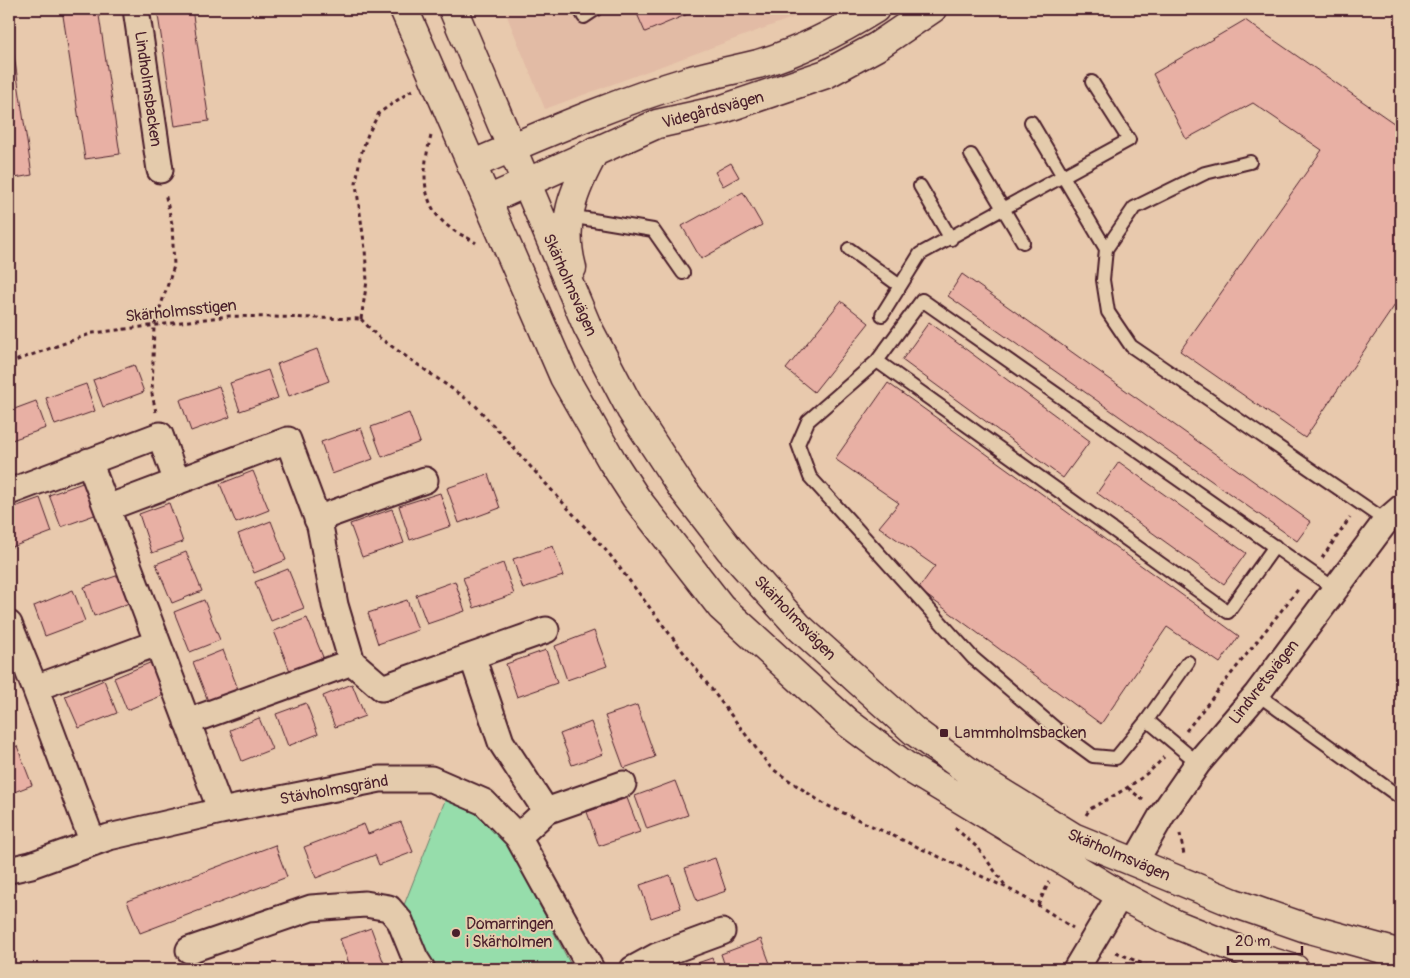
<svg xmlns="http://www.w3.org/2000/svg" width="1410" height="978" font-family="Pangolin,sans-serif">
	<rect width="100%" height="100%" fill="#e8c9ad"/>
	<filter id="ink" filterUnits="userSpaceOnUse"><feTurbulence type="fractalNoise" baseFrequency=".02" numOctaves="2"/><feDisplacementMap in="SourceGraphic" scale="10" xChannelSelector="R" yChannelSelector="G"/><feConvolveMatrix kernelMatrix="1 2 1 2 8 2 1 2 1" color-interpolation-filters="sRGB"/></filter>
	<g filter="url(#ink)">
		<path fill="#e2bba5" d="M504,9H816L545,109Z"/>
		<path fill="#96ddab" stroke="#707e6b" d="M446,798L473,810L506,841L573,969H432L417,947L404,905Z"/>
		<path fill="#e8b0a4" stroke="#4a1f2b" d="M62,9H98L120,154L85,159Z
			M157,9H192L209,121L175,126Z
			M635,9H700L645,32Z
			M1245,20L1401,128V296L1305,438L1180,351L1322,150L1253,103L1186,139L1153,74Z
			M9,22L32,175L9,179Z
			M731,163L739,177L723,186L715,172Z
			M743,192L762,225L701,259L682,226Z
			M962,274L1311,522L1297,541L948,296Z
			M841,301L869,323L814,392L786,369Z
			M929,322L1090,441L1063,478L902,360Z
			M317,349L329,381L289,396L277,364Z
			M134,365L144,392L103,407L93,380Z
			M268,370L278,398L240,411L230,383Z
			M888,383L1239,636L1220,663L1167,627L1101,724L918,589L935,566L879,527L899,503L835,459Z
			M86,384L95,411L55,425L46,398Z
			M219,386L230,417L191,431L180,400Z
			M36,401L46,428L9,441V411Z
			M409,413L420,442L382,457L371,427Z
			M361,428L373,459L332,474L321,442Z
			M1119,462L1246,553L1224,584L1097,493Z
			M253,471L269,510L236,523L220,484Z
			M488,474L500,508L459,523L447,488Z
			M88,481L100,513L61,527L49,495Z
			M440,493L451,526L410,540L399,506Z
			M40,498L52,532L12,547L9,537V509Z
			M169,503L183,542L152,553L139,514Z
			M392,509L404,543L362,557L350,524Z
			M271,521L286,560L254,573L238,534Z
			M553,546L563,576L523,589L513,559Z
			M186,552L202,591L172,603L156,564Z
			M503,563L514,594L474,608L463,578Z
			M288,569L304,608L271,621L255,582Z
			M122,574L132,602L94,616L84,587Z
			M455,581L465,611L427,624L416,595Z
			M73,590L85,621L45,636L34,606Z
			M204,600L220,640L190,652L174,612Z
			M407,600L418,630L378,644L368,613Z
			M307,618L323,657L290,671L274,631Z
			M594,631L607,666L567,680L555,646Z
			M223,650L238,689L208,701L193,662Z
			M546,650L557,683L517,697L506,664Z
			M152,662L166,694L127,710L114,678Z
			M104,680L117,713L79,728L65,696Z
			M352,684L365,716L335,727L323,696Z
			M306,703L318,734L288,746L276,714Z
			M637,705L655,757L624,768L605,716Z
			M259,718L272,749L242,761L230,730Z
			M591,722L603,754L572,765L560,734Z
			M17,746L32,785L9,794V749Z
			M675,781L688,815L647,829L635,796Z
			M627,798L640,832L599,846L587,812Z
			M401,822L413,852L379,865L375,855L316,878L304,847L364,824L368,834Z
			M275,845L287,877L140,933L127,901Z
			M715,858L726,891L697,901L685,868Z
			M670,875L681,908L651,918L640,885Z
			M371,928L386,969H351L340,939Z
			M761,939L772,969H726L721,954Z
			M712,958L716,969H680Z"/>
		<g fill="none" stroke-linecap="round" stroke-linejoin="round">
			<g stroke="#4a1f2b" stroke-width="16">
				<path id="lane" d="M580,9L584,17L596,9
					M1031,122L1106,249
					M971,155L1023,242
					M1250,162L1205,173L1134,208L1106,249L1103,280L1108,312L1131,346L1386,521
					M920,186L951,239
					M569,216L653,230L683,273
					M849,249L900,286
					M882,315L920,254L1129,140L1092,82
					M877,361L1228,612L1275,546
					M1188,662L1147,720L1116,758L1093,756L1055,728L973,658L810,477L798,444L808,421L877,361L922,300L1335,589
					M1257,694L1401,798
					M1147,720L1198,763"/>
			</g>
			<g stroke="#4a1f2b" stroke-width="29">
				<path id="street" d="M136,9L160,170
					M89,461L221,811
					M9,492L160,435L177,482
					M107,508L288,440L320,526L335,605L352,662L382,688L546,630
					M317,519L425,480
					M9,624L35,688L93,843
					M472,656L501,742L546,811
					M35,688L157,643
					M187,722L352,662
					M518,837L546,811L623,784
					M1135,862L1162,815L1198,763L1257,694L1386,521L1401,508
					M9,870L31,865L109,837L221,811L380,779H431L484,802L518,837L591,969
					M189,950L311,908L365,904L389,908L400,921L415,958L422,969
					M633,969L657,956L722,932
					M1076,969L1120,895"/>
			</g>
			<g stroke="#4a1f2b" stroke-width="31">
				<path id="secondary" d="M404,9L564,377L612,461L636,498L721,607L848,723L906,766L1120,895L1175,924L1262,959L1295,969
					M453,9L587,326L631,410L682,488L730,550L799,627L914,731L976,777L1073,837L1234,903L1306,928L1401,954
					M471,165C542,135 614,103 688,81C711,74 735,70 758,64C798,52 840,31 875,9
					M488,200L657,124L720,110L826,74L876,47L932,9
					M572,268C560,222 573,191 595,151"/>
			</g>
			<path stroke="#4a1f2b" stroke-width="3" stroke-dasharray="4 4" stroke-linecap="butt" d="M431,136C422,169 419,207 452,229C459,235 468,237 476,243
				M361,319L377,336L475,405L610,555L771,768L824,804L1007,888L1038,905L1073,928
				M361,319L367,281L365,249L356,184L360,157L368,134L379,113L412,90
				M9,363L93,333L229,316L361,319
				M156,412L152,394L154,326L174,266L172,224L165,193
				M1322,558L1350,518
				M1186,731L1300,587
				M1128,788L1143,800
				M1086,815L1090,809C1117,794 1144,780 1164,757
				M955,828L978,848L1007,888
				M1180,834L1184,855
				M1038,905L1049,882
				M1116,952L1154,969"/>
			<use href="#lane" stroke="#e4cbac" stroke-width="12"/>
			<use href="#street" stroke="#e4cbac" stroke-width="25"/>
			<use href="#secondary" stroke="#e4cbac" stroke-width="28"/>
		</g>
	</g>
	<g fill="#4a1f2b" stroke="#e4cbac" stroke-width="2">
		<rect x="939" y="728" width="10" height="10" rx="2.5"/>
		<circle cx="456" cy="933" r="5"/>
	</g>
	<g text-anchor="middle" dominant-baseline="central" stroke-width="4" stroke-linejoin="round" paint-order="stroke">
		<g font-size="16" fill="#4a1f2b" stroke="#e4cbac">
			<text transform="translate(148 89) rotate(82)">Lindholmsbacken</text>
			<text transform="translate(713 110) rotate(-15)">Videgårdsvägen</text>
			<text transform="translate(570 285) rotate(66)">Skärholmsvägen</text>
			<text transform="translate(181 311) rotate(-6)">Skärholmsstigen</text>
			<text transform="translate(795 618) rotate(46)">Skärholmsvägen</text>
			<text transform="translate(1264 682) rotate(-52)">Lindvretsvägen</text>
			<text transform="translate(334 790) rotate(-10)">Stävholmsgränd</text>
			<text transform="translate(1119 855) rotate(23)">Skärholmsvägen</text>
		</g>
		<g font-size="16" fill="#4a1f2b" stroke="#e4cbac" text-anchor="start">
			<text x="954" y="733">Lammholmsbacken</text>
			<text x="466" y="924">Domarringen<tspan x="466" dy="18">i Skärholmen</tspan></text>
		</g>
	</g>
	<rect width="1410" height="978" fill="none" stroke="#e4cbac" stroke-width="30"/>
	<rect x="15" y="15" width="1380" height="948" fill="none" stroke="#4a1f2b" stroke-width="2" filter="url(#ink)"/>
	<path d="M1228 946v8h74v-8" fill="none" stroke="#4a1f2b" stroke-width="2.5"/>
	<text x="1235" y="946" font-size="15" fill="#4a1f2b" stroke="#e4cbac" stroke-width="4" paint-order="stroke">20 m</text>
</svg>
